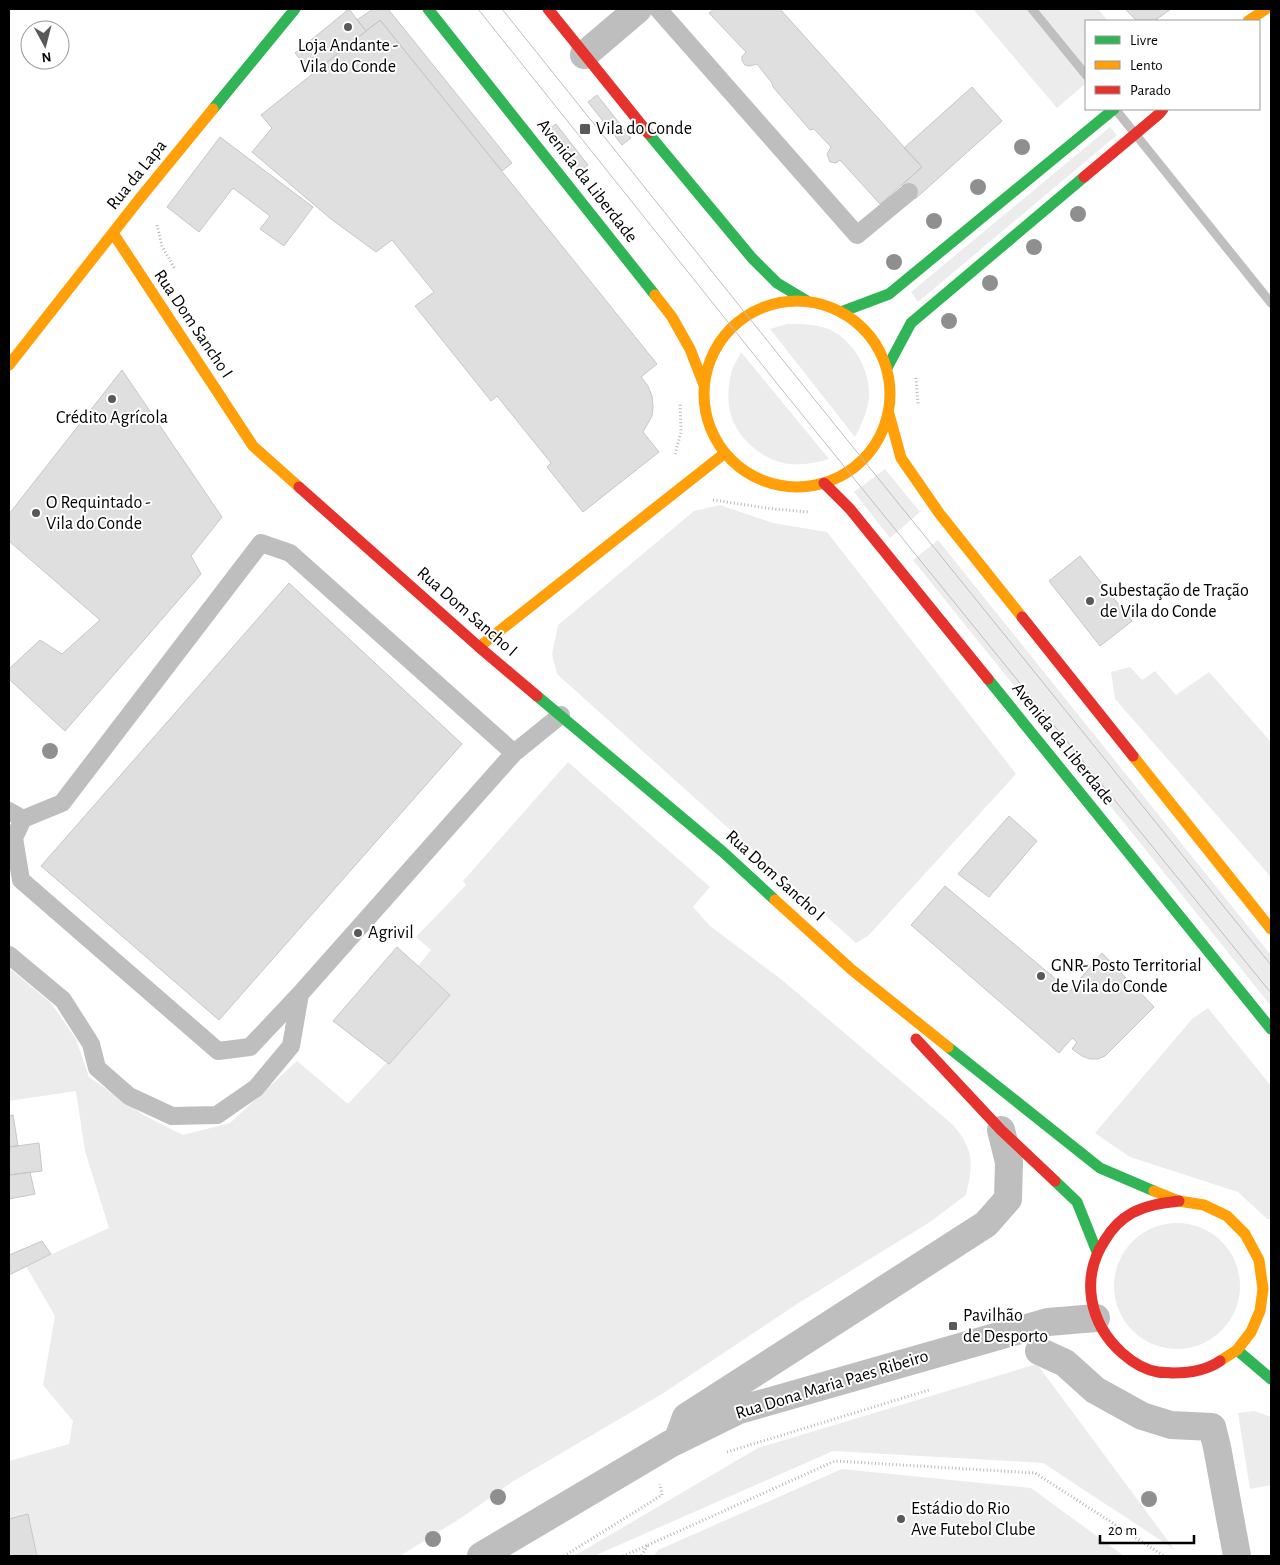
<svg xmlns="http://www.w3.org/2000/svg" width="1280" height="1565" font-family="'Alegreya Sans',sans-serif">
	<rect width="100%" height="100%" fill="#fff"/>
	<path fill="#ececec" d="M973,9H1098L1108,21H1086V83L1057,108Z
		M1110,127L1117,135L918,302L911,292Z
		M787,324C800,324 813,324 826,328C854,338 874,375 868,404C865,416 861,426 855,437L770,329Z
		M741,352L829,459C816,463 804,465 791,464C765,462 738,440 731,415C727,402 728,387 731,373C733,366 738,359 741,352Z
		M885,469L920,512L890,538L854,492Z
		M720,505L773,523L827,532L1016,774L868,936L856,943L557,674L552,654L558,625L694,511Z
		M938,540L1271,955V1006L913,560Z
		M1130,667L1142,680L1155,671L1176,695L1209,672L1271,742V877L1115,699L1111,672Z
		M568,762L710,887L693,907L710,926L782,980L952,1124C975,1150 973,1164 966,1195L930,1222L797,1304L662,1394L512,1482L461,1518L400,1556H37L28,1515L9,1519V1461L69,1444L73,1421L43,1385L55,1316L26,1266L109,1228L85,1151L76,1091L9,1101V968L51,1003L76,1039L89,1077L145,1116L183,1135L230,1123L297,1061L348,1104L450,995L418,966L431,950L416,937L466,885L463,881Z
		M1208,1008L1271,1086V1219H1267L1238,1192L1130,1157L1095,1133L1192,1019Z
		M1114 1286a63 63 0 1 1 126 0a63 63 0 1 1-126 0Z
		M1037,1364L1174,1549L1043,1463L833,1451L594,1556H574L758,1448Z
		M1254,1411L1271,1417V1485L1250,1489L1238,1413Z
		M842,1469L1031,1488L1124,1556H654L658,1550Z"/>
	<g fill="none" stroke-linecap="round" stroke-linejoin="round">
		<path stroke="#bfbfbf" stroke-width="9" d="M1032,9L1086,75
			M1116,110L1271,303"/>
	</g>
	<path fill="#dfdfdf" stroke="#c7c7c7" d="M349,9L366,31L312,74L295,53Z
		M373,9H388L512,163L502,171L380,20L366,31L357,20Z
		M714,9H780L922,167L880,204L840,160L836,163L830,162L827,154L831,147L814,129L810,130L773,87L772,83L757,64L750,66L745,65L742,61V57L746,52L709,13Z
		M1125,9H1171L1154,21H1137Z
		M380,20L657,364L641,377L648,386L652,396L653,407L652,416L643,432L659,452L583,512L547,467L551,463L497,396L491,401L415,306L434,292L392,240L376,252L331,219L252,152L272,128L261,115Z
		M972,87L1002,121L915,199L902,185L922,167L904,148Z
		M597,95L631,138L622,145L588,102Z
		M556,124L588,165L580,171L547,130Z
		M220,137L313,207L284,246L260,229L270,216L233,188L199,232L167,207Z
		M122,370L222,517L191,556L201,574L65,731L9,679V669L40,640L62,654L100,620L9,541V514Z
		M1080,556L1132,621L1100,646L1049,581Z
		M289,583L462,744L219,1020L41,866Z
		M1009,816L1037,841L989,897L958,874Z
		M945,886L1070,991L1102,953L1154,1007L1105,1056L1098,1059H1090L1082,1056L1072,1049L1077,1042L1072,1038L1059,1053L911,925Z
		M397,947L450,995L389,1064L333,1021Z
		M13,1115L18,1146L9,1147V1116Z
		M39,1143L42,1171L9,1175V1147Z
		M30,1172L35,1194L9,1199V1175Z
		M42,1241L51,1254L9,1275V1255Z
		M28,1514L37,1556H9V1519Z"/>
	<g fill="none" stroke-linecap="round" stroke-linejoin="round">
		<path stroke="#b9b9b9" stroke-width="3" stroke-dasharray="1 2.5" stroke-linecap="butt" d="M157,225L162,246L175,269
			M916,378L918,404
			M675,454L681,432L680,403
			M713,500L774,509L809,512
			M727,1452L929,1390
			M648,1545L835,1461L1035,1473L1164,1556
			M564,1556L662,1495L660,1484
			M623,1556L648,1545L641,1556"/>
		<path stroke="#bebebe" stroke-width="18" d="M658,9L857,235L909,192
			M9,811L23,819L62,803L261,543L290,553L514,753L561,715
			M23,819L14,838L21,880L218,1051L250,1047L300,994L514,753
			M9,955L63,1000L91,1044L97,1068L129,1096L172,1116L217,1115L256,1088L291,1046L300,994"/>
		<path stroke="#bebebe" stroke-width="28" d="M584,55L638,9
			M1039,1351L1065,1363L1095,1390L1142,1416L1171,1425L1212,1427L1217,1447L1237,1556
			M679,1436L686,1417L986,1224L1008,1199L1009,1162L1001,1130
			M481,1556L670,1444L739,1410L1048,1322L1096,1318"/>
		<path stroke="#30b455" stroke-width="11" d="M428,9L655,295
			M213,109L295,9
			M648,133L752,258L777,283L807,301
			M841,312L889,294L1114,109
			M887,368L911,323L1084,177
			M988,679L1271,1029
			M537,696L723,852L775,900
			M948,1047L1100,1168L1154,1191
			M1055,1181L1077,1202L1097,1252
			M1237,1350L1271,1379"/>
		<path stroke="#ff9f0a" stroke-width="11" d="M1248,21L1266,9
			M113,233L253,446L299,487
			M655,295L672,317L690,349L704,385
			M704 394a93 93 0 1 1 186 0a93 93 0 1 1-186 0Z
			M9,365L141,197L213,109
			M889,414L901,458L939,513L1022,617
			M479,647L725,453
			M1133,756L1271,929
			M775,900L852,970L948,1047
			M1154,1191L1179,1201L1204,1205L1227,1216L1245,1234L1259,1260L1263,1289L1260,1311L1251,1332L1237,1350L1220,1361"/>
		<path stroke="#e5322d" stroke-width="11" d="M548,9L648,133
			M1084,177L1159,114L1163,109
			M824,483L850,509L988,679
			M299,487L479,647L537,696
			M1022,617L1133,756
			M916,1039L1001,1130L1055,1181
			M1179,1201C1162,1203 1147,1205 1132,1213C1121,1219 1111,1230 1105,1240C1080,1278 1089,1323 1122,1353C1131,1361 1145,1370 1158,1372C1163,1373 1168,1372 1173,1373C1189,1373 1207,1370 1220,1361"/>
		<path stroke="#bebebe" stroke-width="1" d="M478,9L779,386L1271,993
			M502,9L794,374L1271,965"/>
	</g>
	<g fill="#8f8f8f">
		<circle cx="1022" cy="147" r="8"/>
		<circle cx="978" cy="187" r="8"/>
		<circle cx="1078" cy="214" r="8"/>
		<circle cx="934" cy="221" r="8"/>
		<circle cx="1034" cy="247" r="8"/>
		<circle cx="894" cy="262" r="8"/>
		<circle cx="990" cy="283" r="8"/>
		<circle cx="949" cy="321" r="8"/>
		<circle cx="50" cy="751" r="8"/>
		<circle cx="498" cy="1497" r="8"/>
		<circle cx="1149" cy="1499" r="8"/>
		<circle cx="433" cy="1539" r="8"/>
	</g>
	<g fill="#595959" stroke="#fff" stroke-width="2">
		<circle cx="348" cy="27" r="5"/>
		<rect x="579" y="123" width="12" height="12" rx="2.5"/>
		<circle cx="112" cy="399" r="5"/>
		<circle cx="36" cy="513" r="5"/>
		<circle cx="1090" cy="601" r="5"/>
		<circle cx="358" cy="933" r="5"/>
		<circle cx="1041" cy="976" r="5"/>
		<rect x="948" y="1321" width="10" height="10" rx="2.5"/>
		<circle cx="901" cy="1519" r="5"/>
	</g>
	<g text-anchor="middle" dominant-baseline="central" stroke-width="4" stroke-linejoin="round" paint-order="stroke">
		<g font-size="18" fill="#000" stroke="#fff" text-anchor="start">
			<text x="348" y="46" text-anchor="middle">Loja Andante -<tspan x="348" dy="21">Vila do Conde</tspan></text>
			<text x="596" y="129">Vila do Conde</text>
			<text x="112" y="418" text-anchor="middle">Crédito Agrícola</text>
			<text x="46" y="503">O Requintado -<tspan x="46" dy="21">Vila do Conde</tspan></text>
			<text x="1100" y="591">Subestação de Tração<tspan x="1100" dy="21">de Vila do Conde</tspan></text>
			<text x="368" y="933">Agrivil</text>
			<text x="1051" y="966">GNR- Posto Territorial<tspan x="1051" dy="21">de Vila do Conde</tspan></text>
			<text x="963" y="1316">Pavilhão<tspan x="963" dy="21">de Desporto</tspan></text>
			<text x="911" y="1509">Estádio do Rio<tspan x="911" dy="21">Ave Futebol Clube</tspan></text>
		</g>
		<g font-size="18" fill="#000" stroke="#fff">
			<text transform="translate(137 175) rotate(-51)">Rua da Lapa</text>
			<text transform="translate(587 181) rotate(52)">Avenida da Liberdade</text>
			<text transform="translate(193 324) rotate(56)">Rua Dom Sancho I</text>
			<text transform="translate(467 612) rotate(41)">Rua Dom Sancho I</text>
			<text transform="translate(1063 744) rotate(51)">Avenida da Liberdade</text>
			<text transform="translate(775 876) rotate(42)">Rua Dom Sancho I</text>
			<text transform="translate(832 1385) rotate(-17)">Rua Dona Maria Paes Ribeiro</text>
		</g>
	</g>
	<rect width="1280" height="1565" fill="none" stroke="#000000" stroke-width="20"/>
	<rect x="1085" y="20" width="175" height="90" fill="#ffffff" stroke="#999999"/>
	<rect x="1095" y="36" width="25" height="8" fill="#30b455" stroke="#999999"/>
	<text x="1130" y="45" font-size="15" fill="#000000">Livre</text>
	<rect x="1095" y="61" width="25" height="8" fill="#ff9f0a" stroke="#999999"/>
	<text x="1130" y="70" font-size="15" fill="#000000">Lento</text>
	<rect x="1095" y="86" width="25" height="8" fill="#e5322d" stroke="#999999"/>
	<text x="1130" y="95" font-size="15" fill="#000000">Parado</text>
	<g transform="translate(45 45) rotate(173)"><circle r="24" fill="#ffffff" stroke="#999999"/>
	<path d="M0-4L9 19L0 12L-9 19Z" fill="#595959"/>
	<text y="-8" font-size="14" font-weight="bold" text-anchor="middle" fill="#000000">N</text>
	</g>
	<path d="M1100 1535v8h94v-8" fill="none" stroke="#000000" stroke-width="2.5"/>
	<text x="1108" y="1535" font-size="15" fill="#000000" stroke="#ffffff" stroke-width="4" paint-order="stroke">20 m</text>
</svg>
